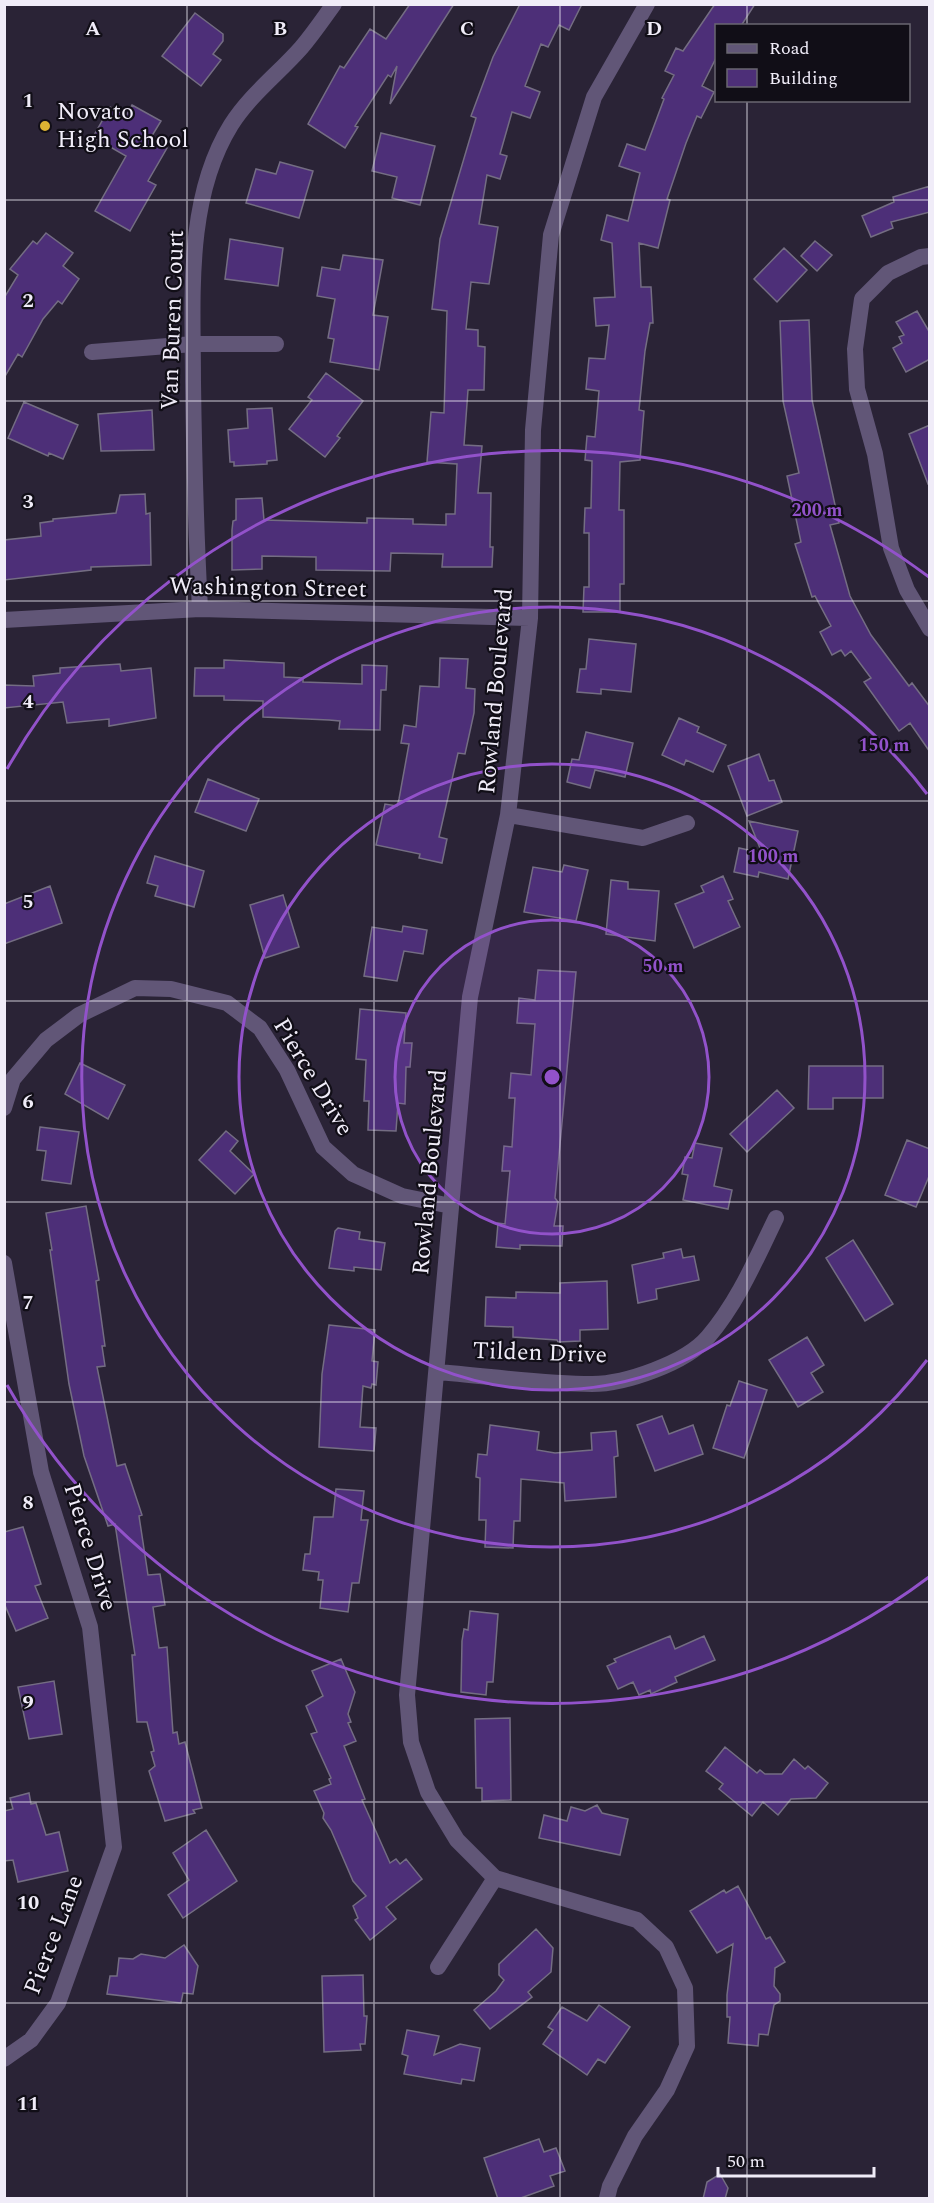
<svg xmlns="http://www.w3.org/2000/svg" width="934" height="2203" font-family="Spectral,serif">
	<rect width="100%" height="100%" fill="#2a2336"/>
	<path fill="#4d2f78" stroke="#746d83" stroke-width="1.5" d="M410,4H454L390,104L397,66L391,77L388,75L355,126L358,127L345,148L308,124L340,66L344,68L370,29L386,39Z
		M520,4H582L569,30L559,25L548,47L541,44L525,86L540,92L530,118L512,112L500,154L507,156L500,179L487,175L479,224L498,227L489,284L471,282L466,329L478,330V346L485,347L484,390H468L464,445L482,446L478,493H491L490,547H493L492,567H442L443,554L391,553L390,571L316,570V557L262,556V569L232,570V530L233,521L236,520V499L262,498L264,520L367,523V518L413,519V524L446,525V514H455L457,464L427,462L431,412L444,413L447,311L432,309L440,239L476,118L471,116L493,57Z
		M715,4H755L741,26H717V56L702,86L714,92L701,118L697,116L686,143L667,199L670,200L658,248L639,243L641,287H651L653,323H650L645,351L639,410L644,411L640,460L620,462L619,510H624V584H620V612H583L584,587H589V533H584L585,508H591L592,461L585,460L587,436L595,437L599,391L586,389L589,358L605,359L609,325L596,326L594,298L615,297L612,243L601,240L607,215L628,221L640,173L619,166L627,144L645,150L664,99L662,98L674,75L665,71L676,48L683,51Z
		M195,13L223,34V41L213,54L221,60L201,86L162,56Z
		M132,105L161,121L150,139L167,148L148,181L156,185L130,231L95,211L126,156L93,137L110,107L126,116Z
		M381,133L435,146L420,205L392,198L397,177L372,171Z
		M280,162L313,171L299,218L246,203L256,169L276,174Z
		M930,186V212L891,222L893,228L871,237L862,216L894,202L893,197Z
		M46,233L73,253L63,266L79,279L62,304L58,301L43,319L22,357L18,354L4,378V298L18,275L10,269L33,241L37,244Z
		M230,239L283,248L278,286L225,279Z
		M815,241L832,255L817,271L801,256Z
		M784,248L807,270L777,302L754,279Z
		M343,255L383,260L373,315L388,317L379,370L330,362L334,339L328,338L335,299L317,296L322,267L340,270Z
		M917,311L930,333V359L906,372L893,348L902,343L899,337L904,335L896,322Z
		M809,320L812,400L839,523L830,525L850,596L871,635L909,686L912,683L930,707V752L910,723L899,731L864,682L871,678L851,651L845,656L841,650L832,655L820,632L831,626L815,596L812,597L795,544L801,542L787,476L799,473L783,401L780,321Z
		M326,373L363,401L337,436L340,438L325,457L289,429L312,400L308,397Z
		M24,402L78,425L63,459L49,453L48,456L8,438Z
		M272,408L277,460L267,461V464L234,466V462H230L228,430L248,428L247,409Z
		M152,410L154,450L101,451L98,414Z
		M930,425V483L928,484L909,434Z
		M145,494L146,514L150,513L151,565L91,567V570L4,580V540L41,536L40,523L53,521V519L116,513L120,495Z
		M589,639L636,644L631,692L601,689V694L577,692L580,669H586Z
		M440,658L468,659L466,688L475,689L474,713L465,754L458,753L439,837L447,839L442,863L419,858L420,854L376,845L385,804L397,806L399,799L409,744L401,743L404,725L416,727L420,686L439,687Z
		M224,660L284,663V677L303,678V682L362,684V665L387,666L386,690H381L380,730L339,729L340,721L329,720L263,717V701L224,700V696H194L195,668H224Z
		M120,664L121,671L151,668L156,718L109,726V719L67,723L63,702L4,708V685L34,686L33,676L60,673V668Z
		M679,718L699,727L697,732L726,745L713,772L686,760L684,765L662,755Z
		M586,732L633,743L625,777L595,770L590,788L567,782L572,759L579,760Z
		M759,754L769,781L774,780L782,802L747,816L728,766Z
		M208,779L259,799L246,831L195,812Z
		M749,821L798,831L788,879L759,872L758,877L734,872L739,848L762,853Z
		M155,856L204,871L194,907L155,896L158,886L147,883Z
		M564,865L588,870L576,921L524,912L533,867L562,872Z
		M723,876L733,899L728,901L740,927L694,948L675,904L704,892L701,886Z
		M611,880L628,882V889L659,891L655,941L606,934Z
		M50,886L62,923L4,944V904Z
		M283,895L299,947L265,958L250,905Z
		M403,926L427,930L423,954L404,951L397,981L364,976L372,927L402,932Z
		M538,970L576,972L555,1198L558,1202L554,1226H563L562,1246L520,1245V1249L496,1247L498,1223L505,1224L510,1171H502L504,1146L512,1147L515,1098H509L511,1073L531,1075L535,1024L517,1023L519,998L535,1000Z
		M360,1009L406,1013L404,1043H412L410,1067H406L405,1104L398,1103L396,1131L368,1130L369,1101H364L366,1060L356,1059Z
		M80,1063L125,1085L108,1119L65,1094Z
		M809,1066H883V1098H833V1109H808Z
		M777,1090L794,1108L747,1152L730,1134Z
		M40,1127L79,1132L71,1184L42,1180L46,1151L37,1150Z
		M226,1131L238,1141L230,1151L254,1174L235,1194L199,1160Z
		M907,1140L930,1149V1174L916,1207L885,1195Z
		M695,1143L722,1148L714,1186L732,1190L728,1209L683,1200L688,1175L682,1174L685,1157L692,1158Z
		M86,1206L99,1280L96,1281L105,1346H102L105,1366L97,1367L117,1466L125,1464L142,1515L139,1516L148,1575L160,1574L165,1605L153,1607L159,1648L167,1647L173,1733L177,1732L179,1744L185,1742L202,1808L193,1810L195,1813L165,1821L149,1771L155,1766L151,1752L154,1751L147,1722H137L132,1655H135L115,1524L108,1526L84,1456L69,1384L50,1250H52L46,1213Z
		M338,1228L360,1232L359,1239L385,1243L381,1270L354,1267V1271L329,1268L335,1231Z
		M853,1240L893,1304L865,1321L826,1258Z
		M681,1249L683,1258L694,1256L699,1280L656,1289L657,1299L638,1303L632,1265L664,1258L663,1253Z
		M607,1281L608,1329L580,1330V1341L558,1342L557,1340L513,1337V1327L485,1326L486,1297L516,1298V1292L560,1293V1283Z
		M329,1325L375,1330L372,1361L378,1362L376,1385L372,1384L371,1388L363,1386L360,1427L376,1428L374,1451L319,1447L322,1374Z
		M807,1337L824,1365L811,1373L823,1392L798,1407L769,1360Z
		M739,1381L767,1390L744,1458L713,1448L727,1405L730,1406Z
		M662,1416L669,1434L693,1425L703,1454L655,1471L637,1425Z
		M490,1425L539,1432L537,1450L555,1453L592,1450L591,1433L616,1431L618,1456L614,1457L616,1497L565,1501L564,1483L521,1479L520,1521H514L513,1548L485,1547L486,1520H479L480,1478L476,1477L478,1454L487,1455Z
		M336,1489L364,1491L361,1520H368L359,1583H352L348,1612L320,1608L323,1580H318L319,1572L303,1570L305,1554H310L314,1517H333Z
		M23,1527L41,1584L35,1586L48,1618L16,1631L4,1603V1532Z
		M470,1611L498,1614L493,1682H487L486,1695L461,1692L462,1641L464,1629L468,1630Z
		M670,1636L675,1649L704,1636L715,1660L675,1677L677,1682L651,1694L650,1690L639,1695L633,1682L618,1689L607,1666L616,1662L614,1659Z
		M341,1659L355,1692L348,1714L351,1722L348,1723L356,1741L344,1746L365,1799L362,1800L390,1863L396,1859L400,1864L406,1859L422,1879L386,1907L396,1919L370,1940L355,1920L358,1918L353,1906L366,1896L353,1881L331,1830L323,1818L324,1813L314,1791L331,1784L329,1779L331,1778L311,1734L317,1732L306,1706L323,1696L312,1671Z
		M54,1681L62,1734L29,1739L18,1687Z
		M510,1718L511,1800L482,1801V1788H476L475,1719Z
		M725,1747L757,1773L760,1770L765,1774H782L794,1759L805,1769L808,1766L828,1783L816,1798L791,1799L778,1815L763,1802L752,1816L719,1789L723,1784L706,1771Z
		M29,1793L31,1804L36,1803L46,1835L59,1832L68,1871L18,1882L13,1860L4,1861V1811L13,1809L10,1798Z
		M597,1805L602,1813L628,1819L620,1855L539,1838L544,1815L567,1821L571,1807L585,1811Z
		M206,1830L237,1881L183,1918L168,1895L189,1880L173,1853Z
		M738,1886L766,1939L770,1937L785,1962L775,1968L774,1986L780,1994V2001L774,2005L768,2035L759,2034L758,2046L728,2043L730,2017H727V1995L733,1944L717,1953L690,1911L724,1890L726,1893Z
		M536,1929L553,1948L551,1972L528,1992L532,1997L490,2029L474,2010L496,1991L504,1980L499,1975V1964Z
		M184,1945L198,1966L193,1994L183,1993L181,2003L107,1994L110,1976H117L119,1958L133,1959L141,1954L165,1958Z
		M363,1975L364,2016H367L365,2044H360L361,2050L324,2052L322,1976Z
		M599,2005L630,2027L605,2063L598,2059L587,2075L543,2044L553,2030L548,2027L562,2007L587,2021Z
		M407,2030L439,2036L434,2055L460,2044L480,2048L474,2081L462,2079L461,2084L404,2074L408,2056L402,2054Z
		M539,2139L544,2152L556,2148L565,2171L550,2176L554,2186L518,2199H498L484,2158Z
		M720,2174L728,2188L725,2199H703L707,2182Z"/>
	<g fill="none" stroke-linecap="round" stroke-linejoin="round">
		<path stroke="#615677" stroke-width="16" d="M930,256L921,257L888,273L862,299L855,349L857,389L875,454L891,548L907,590L930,629
			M92,352L193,344H276
			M200,609C196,533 194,458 193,382C193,298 185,199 231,125C250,95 278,74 301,48C313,34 323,19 334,4
			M4,620L200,609L530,618
			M508,815L643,838L687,823
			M4,1108L13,1079L46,1040L79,1015L135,988L171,989L227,1003L260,1028L287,1070L323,1147L353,1174L402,1196L451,1206
			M4,1263L41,1472L90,1627L114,1847L58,2003L31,2040L4,2059
			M437,1372C488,1376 541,1384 592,1384C625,1384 686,1363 708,1337C738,1302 756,1259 776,1218
			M438,1967L495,1878
			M607,2198L610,2186L635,2136L667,2090L687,2046L685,1988L666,1947L637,1920L495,1878L457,1840L428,1792L411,1742L407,1695L470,997L508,815L530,618L533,430L551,235L594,97L647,4"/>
	</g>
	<path fill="none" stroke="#f0ecf8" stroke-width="1.5" stroke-opacity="0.55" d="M187,4V2198M374,4V2198M560,4V2198M747,4V26M747,100V2198M4,200H930M4,401H930M4,601H930M4,801H930M4,1001H930M4,1202H930M4,1402H930M4,1602H930M4,1802H930M4,2003H930"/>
	<circle cx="552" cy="1077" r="157" fill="#9252ca" fill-opacity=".12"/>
	<g fill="none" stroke="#9252ca" stroke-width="3">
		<circle cx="552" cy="1077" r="157"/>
		<circle cx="552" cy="1077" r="313"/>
		<path d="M927 1360A470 470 0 1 1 927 794"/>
		<path d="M929 1577A626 626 0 0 1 7 1385M7 769A626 626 0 0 1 929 577"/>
	</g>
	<circle fill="#dcb233" stroke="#110e17" stroke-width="2" cx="45" cy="126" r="6"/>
	<g text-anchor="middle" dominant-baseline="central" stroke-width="4.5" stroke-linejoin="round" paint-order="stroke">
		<g font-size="24" fill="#f0ecf8" stroke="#110e17" text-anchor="start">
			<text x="57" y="112">Novato<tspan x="57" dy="28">High School</tspan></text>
		</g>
		<g font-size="24" fill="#f0ecf8" stroke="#110e17">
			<text transform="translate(173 320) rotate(-88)">Van Buren Court</text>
			<text transform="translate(268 588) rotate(1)">Washington Street</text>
			<text transform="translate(496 691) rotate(-85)">Rowland Boulevard</text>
			<text transform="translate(313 1077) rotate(59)">Pierce Drive</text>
			<text transform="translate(430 1172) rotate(-85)">Rowland Boulevard</text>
			<text transform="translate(540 1353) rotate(2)">Tilden Drive</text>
			<text transform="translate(90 1547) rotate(73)">Pierce Drive</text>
			<text transform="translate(54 1935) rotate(-69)">Pierce Lane</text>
		</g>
	</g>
	<g font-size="20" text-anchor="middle" font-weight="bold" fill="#f0ecf8" stroke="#110e17" stroke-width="4.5" stroke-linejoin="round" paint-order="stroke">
		<text x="93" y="35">A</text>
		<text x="280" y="35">B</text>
		<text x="467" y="35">C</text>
		<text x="654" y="35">D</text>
		<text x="28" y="107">1</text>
		<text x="28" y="307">2</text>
		<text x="28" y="508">3</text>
		<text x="28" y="708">4</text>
		<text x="28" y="908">5</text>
		<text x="28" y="1108">6</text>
		<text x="28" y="1309">7</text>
		<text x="28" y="1509">8</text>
		<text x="28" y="1709">9</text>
		<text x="28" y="1909">10</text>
		<text x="28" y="2110">11</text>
	</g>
	<circle cx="552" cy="1077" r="9" fill="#9252ca" stroke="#110e17" stroke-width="3"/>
	<g font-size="18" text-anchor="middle" font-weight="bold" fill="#9252ca" stroke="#110e17" stroke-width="4.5" stroke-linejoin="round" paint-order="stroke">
		<text x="817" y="516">200 m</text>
		<text x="884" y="751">150 m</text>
		<text x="773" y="862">100 m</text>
		<text x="663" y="972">50 m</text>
	</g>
	<rect width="934" height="2203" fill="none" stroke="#f0ecf8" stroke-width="12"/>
	<rect x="715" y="24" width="195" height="78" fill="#110e17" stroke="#6a6771" stroke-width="1.5"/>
	<rect x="727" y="44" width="30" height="9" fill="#615677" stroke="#6a6771" stroke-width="1.5"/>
	<text x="769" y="54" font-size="18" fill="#f0ecf8">Road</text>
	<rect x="727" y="69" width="30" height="18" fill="#4d2f78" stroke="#6a6771" stroke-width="1.5"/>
	<text x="769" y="84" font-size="18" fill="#f0ecf8">Building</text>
	<path d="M718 2167v9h156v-9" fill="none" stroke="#f0ecf8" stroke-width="3"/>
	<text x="727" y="2167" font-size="18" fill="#f0ecf8" stroke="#110e17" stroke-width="4.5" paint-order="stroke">50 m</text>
</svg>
